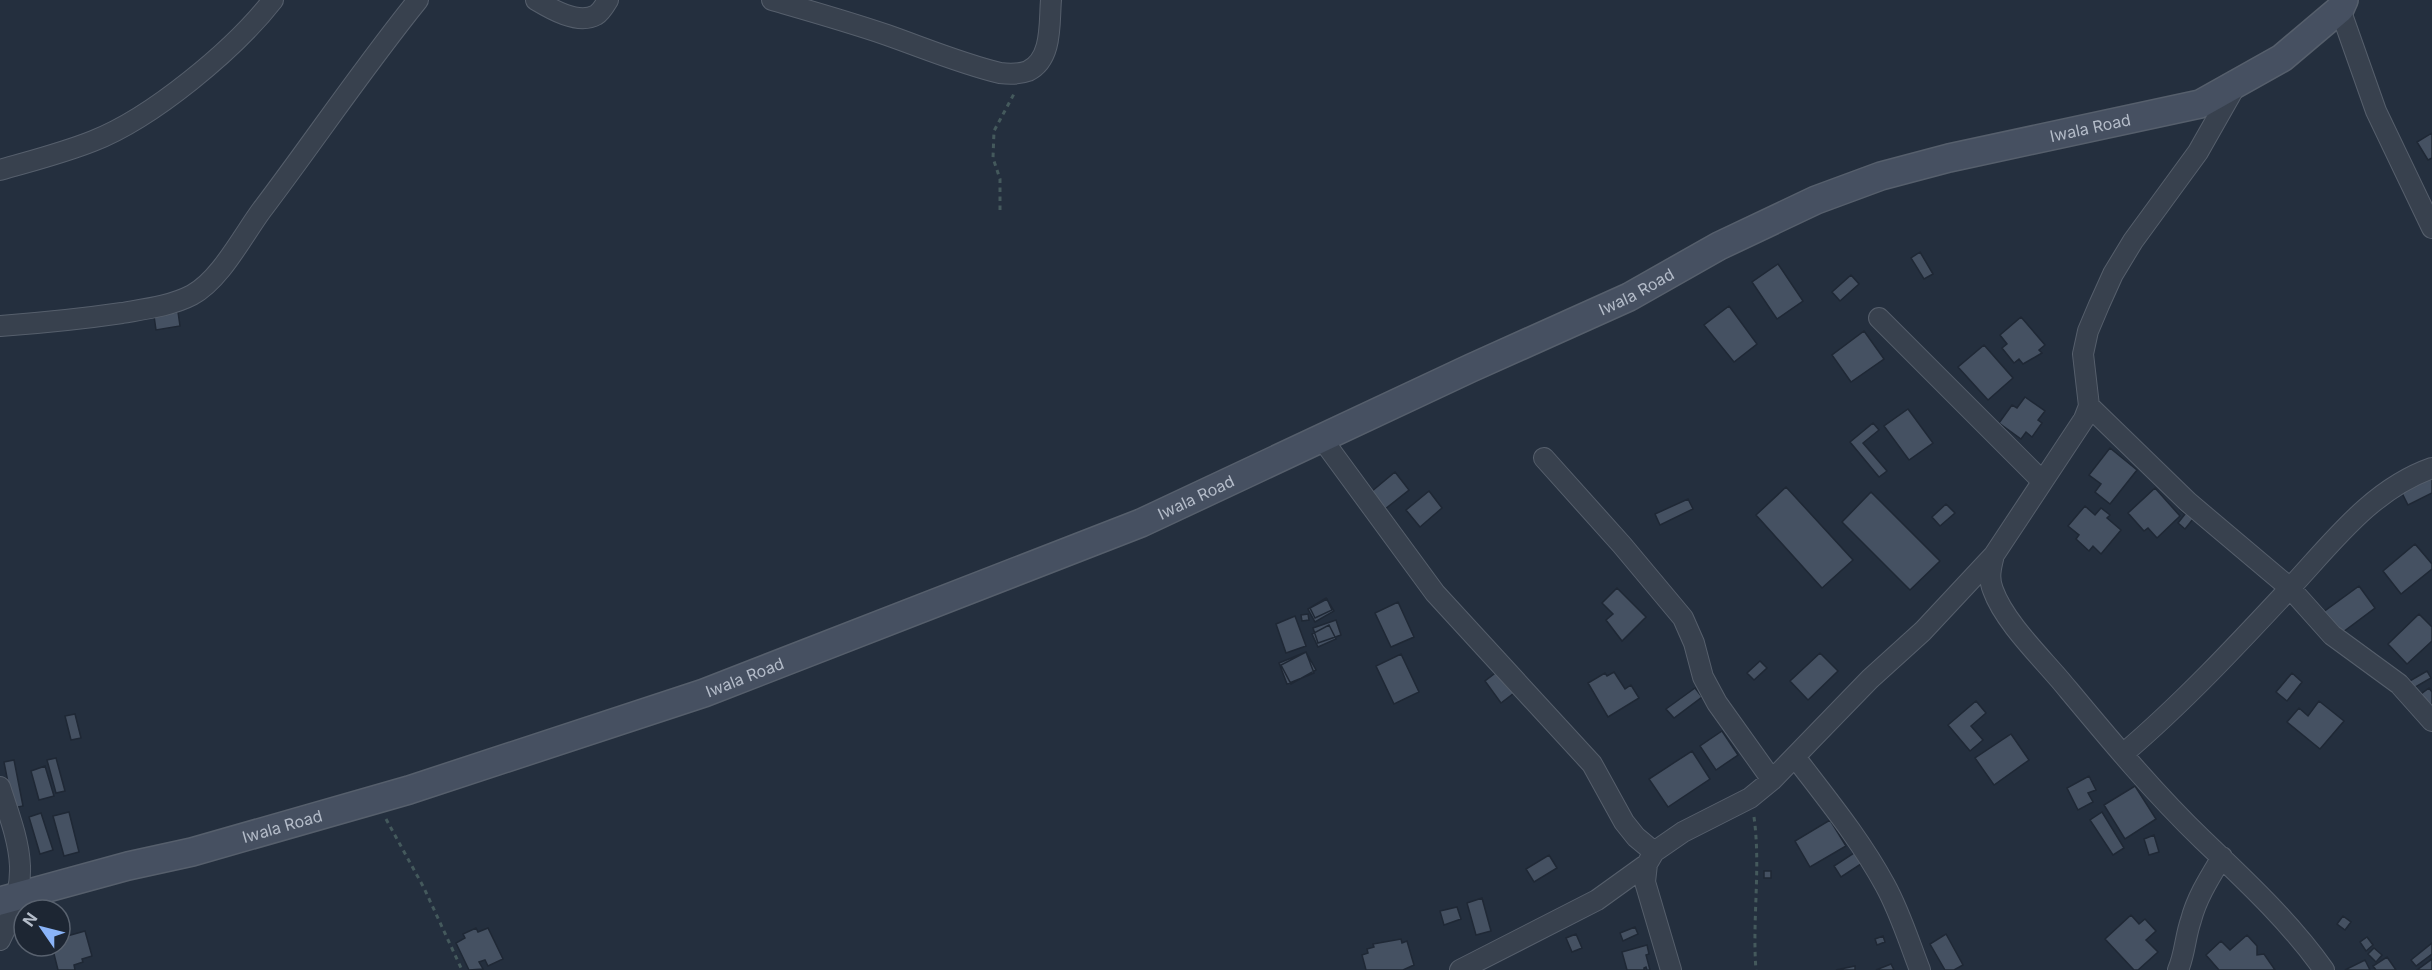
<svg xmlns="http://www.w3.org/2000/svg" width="2432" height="970" font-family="Inter,sans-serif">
	<rect width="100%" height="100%" fill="#242f3e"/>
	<path fill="#455162" stroke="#1f2835" stroke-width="1.5" d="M2432,133V158L2428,160L2417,142Z
		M1920,252L1933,274L1924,279L1911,258Z
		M1778,264L1803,301L1777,319L1752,282Z
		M1851,275L1859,284L1840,301L1832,292Z
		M1729,306L1757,344L1734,362L1704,325Z
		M178,312L180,326L156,330L154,316Z
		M2021,317L2045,345L2039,350L2042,353L2023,364L2019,359L2014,363L2002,348L2007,344L2000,335Z
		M1864,331L1884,359L1851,382L1832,355Z
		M1984,345L2013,378L1988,400L1958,367Z
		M2025,397L2045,411L2038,420L2042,423L2032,437L2026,432L2021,439L1999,423L2012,405L2017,408Z
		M1908,409L1933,443L1909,460L1884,426Z
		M1873,423L1879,430L1863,443L1887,471L1879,477L1850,442Z
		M2110,448L2137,470L2110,504L2095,492L2101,484L2089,475Z
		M1395,472L1409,490L1385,509L1371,492Z
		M2432,476V493L2408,505L2401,491Z
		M1786,487L1853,560L1822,588L1756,515Z
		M2155,488L2180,516L2157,538L2148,528L2144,531L2128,513Z
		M1429,491L1442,508L1420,527L1406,510Z
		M1871,492L1940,561L1910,590L1842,522Z
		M1688,499L1693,509L1660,525L1655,514Z
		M1946,504L1955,513L1940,526L1932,517Z
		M2185,504L2197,514L2185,529L2178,523L2185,514L2180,510Z
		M2085,506L2095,515L2101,508L2110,515L2107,518L2121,530L2101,554L2093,546L2089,551L2076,539L2079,535L2068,526Z
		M2415,544L2432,564V569L2401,594L2383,571Z
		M2359,586L2375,608L2339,635L2322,613Z
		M1617,588L1646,617L1622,641L1606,620L1613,614L1602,603Z
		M1326,598L1334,611L1315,622L1308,609Z
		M1327,599L1332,610L1315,618L1310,608Z
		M1398,602L1414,637L1391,647L1375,613Z
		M1308,614L1309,620L1302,621L1301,615Z
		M2419,614L2432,627V641L2407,664L2388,644Z
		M1295,616L1306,646L1286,653L1276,624Z
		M1336,620L1341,635L1318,643L1313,628Z
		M1329,625L1336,639L1318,647L1312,634Z
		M1306,652L1314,673L1287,684L1279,663Z
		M1306,652L1316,670L1291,684L1281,665Z
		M1820,653L1838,671L1808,700L1790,681Z
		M1401,654L1419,692L1394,704L1376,666Z
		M1760,661L1767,668L1754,680L1747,673Z
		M1498,671L1514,693L1501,703L1485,681Z
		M2427,671L2431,678L2412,689L2408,682Z
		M1614,672L1625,689L1631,685L1639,698L1608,717L1588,683L1605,673L1607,676Z
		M2292,673L2302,682L2287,701L2276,692Z
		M1695,688L1702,697L1674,718L1666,709Z
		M2429,688L2432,692V715L2417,697Z
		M1976,701L1986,713L1971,726L1983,740L1970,751L1948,725Z
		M2319,701L2344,721L2320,749L2287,722L2299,708L2308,716Z
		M75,714L81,738L71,740L65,716Z
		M1722,731L1738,755L1716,770L1700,746Z
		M2011,734L2029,760L1994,785L1975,758Z
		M1692,751L1710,779L1668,807L1649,779Z
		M56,758L65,791L56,793L47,760Z
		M14,760L23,806L13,808L4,762Z
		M45,766L54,796L39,800L31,771Z
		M2089,776L2096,790L2088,793L2093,802L2078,810L2067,788Z
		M2135,786L2156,819L2125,839L2104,805Z
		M69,812L79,852L64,856L53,816Z
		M2102,812L2124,848L2113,855L2090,820Z
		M41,813L53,850L40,854L29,817Z
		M1830,820L1846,846L1810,867L1795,841Z
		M2154,835L2159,852L2149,855L2144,839Z
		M1857,851L1864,862L1841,877L1834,866Z
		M1549,855L1557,868L1534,882L1526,869Z
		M1764,871H1771V878H1764Z
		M1482,898L1491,931L1476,935L1467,903Z
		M1457,907L1461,919L1444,925L1440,911Z
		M2131,915L2139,924L2145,919L2156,931L2146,940L2158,952L2138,970H2134L2105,939Z
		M2343,916L2351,922L2345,930L2337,924Z
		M1635,927L1638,934L1623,941L1620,933Z
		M476,928L478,932L488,928L503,959L488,966L485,960L479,962L483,969L469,970L456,943L465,938L463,934Z
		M85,931L92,956L82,959L83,962L74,965L75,970H58L52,946H60V938Z
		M1576,934L1582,948L1572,952L1566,938Z
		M1946,934L1963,965L1954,970H1945L1930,944Z
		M2247,935L2257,946V955L2264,954L2275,970H2219L2206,955L2221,941L2230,950Z
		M1883,936L1885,942L1877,945L1875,939Z
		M2367,937L2373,945L2366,951L2360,942Z
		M1401,939L1402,943L1407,941L1414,965L1403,970H1366L1362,955L1368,953L1367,949L1374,947L1373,944Z
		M2432,943V954L2416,966L2411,960Z
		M1647,945L1649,954L1646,955L1650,970H1647L1646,967L1644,968V970H1627L1622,952Z
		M2374,948L2382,955L2376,962L2368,954Z
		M2387,957L2396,970H2376L2373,966Z
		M2432,959V970H2417Z
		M2365,960L2370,970H2345Z
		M1891,964L1894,970H1876Z
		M1855,966V970H1836Z"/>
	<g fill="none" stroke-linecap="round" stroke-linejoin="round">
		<g stroke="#565f6c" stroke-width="22">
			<path id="street" d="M536,0C551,9 578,25 596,15C601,12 605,5 608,0
				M772,0C810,11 849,22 887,35C924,48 962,64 1000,73C1008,74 1020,74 1028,71C1053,59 1049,22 1051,0
				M2340,9L2376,111L2432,228
				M2236,85L2198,152L2133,241L2113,274L2099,305L2088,331L2083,354L2089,406L2084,419L1994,555C1991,567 1988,578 1993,590C2004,621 2039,655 2061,681C2106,735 2152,791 2203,840C2246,881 2289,921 2324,970
				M0,170C31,161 63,153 93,141C152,118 234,50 273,0
				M1879,318L2042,481
				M0,326C41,323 81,319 122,313C145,309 171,306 192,295C220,280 242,237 261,211C314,141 363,68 418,0
				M2089,406L2188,502L2290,588L2332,635L2399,684L2432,721
				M1322,439L1435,593L1592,764L1624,822L1636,837L1654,852
				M1544,458L1622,545L1683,618L1694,643L1703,677L1717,703L1772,780
				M2123,754C2183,703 2237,645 2291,587C2332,543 2372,489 2432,468
				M1795,757C1827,799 1860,839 1885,885C1900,912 1909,942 1920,970
				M0,787C21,850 32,877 0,940
				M1460,970L1597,900L1647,864
				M1671,970L1645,882L1647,864L1654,852L1683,832L1750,798L1772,780L1870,679L1923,631L1994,555
				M2178,970C2185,954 2185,937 2191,920C2197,897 2210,877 2222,857"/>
		</g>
		<g stroke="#565f6c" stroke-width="30">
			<g id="secondary">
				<path id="s1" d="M0,901L128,866L192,852L409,790L704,693L1141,523L1471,368L1629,297L1719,246L1816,200L1881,176L1949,158L2200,104L2282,58L2340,9L2344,0"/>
			</g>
		</g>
		<path stroke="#44595c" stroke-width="3" stroke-dasharray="4.5 4.5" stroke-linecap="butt" d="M1000,210V179L993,158L994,131L1015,92
			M1754,817C1761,868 1752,919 1756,970
			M386,819L424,888L462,970"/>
		<use href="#street" stroke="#38414e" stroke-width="20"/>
		<use href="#secondary" stroke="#465061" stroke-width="27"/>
	</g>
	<g text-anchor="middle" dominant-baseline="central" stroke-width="4.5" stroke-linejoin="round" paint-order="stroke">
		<g font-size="16" fill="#b4bcc9" stroke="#1d2633">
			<text stroke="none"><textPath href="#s1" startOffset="2236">Iwala Road</textPath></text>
			<text stroke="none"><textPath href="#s1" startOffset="1750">Iwala Road</textPath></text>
			<text stroke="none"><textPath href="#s1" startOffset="1264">Iwala Road</textPath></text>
			<text stroke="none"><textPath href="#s1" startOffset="778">Iwala Road</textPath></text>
			<text stroke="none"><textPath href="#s1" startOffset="292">Iwala Road</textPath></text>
		</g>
	</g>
	<g transform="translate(42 928) rotate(305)"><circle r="28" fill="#1d2633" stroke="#59626f" stroke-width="1.5"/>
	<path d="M0-4.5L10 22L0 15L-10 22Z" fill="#8ab4f8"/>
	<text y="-9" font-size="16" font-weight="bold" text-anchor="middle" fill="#b4bcc9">N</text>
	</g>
</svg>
